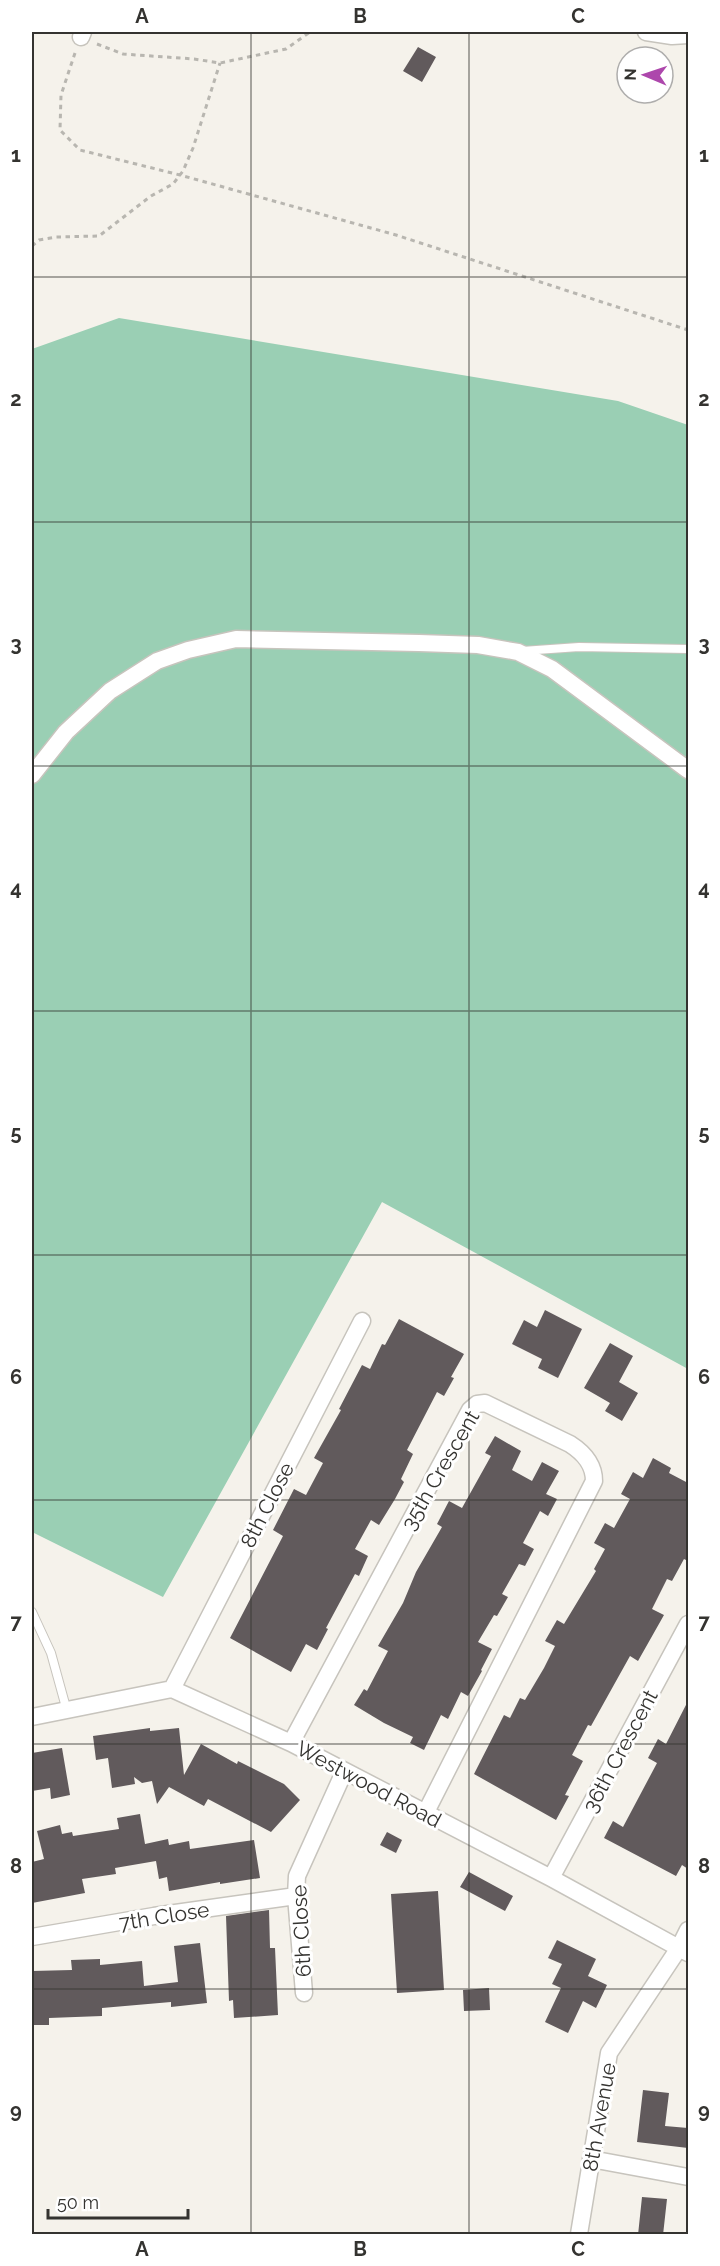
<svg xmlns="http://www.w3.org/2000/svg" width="720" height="2266" font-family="Raleway,sans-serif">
	<rect width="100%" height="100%" fill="#f5f2eb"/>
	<path fill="#9acfb4" d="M119,318L618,401L688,425V1369L382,1202L163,1597L32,1532V349Z"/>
	<path fill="#615a5c" d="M418,47L436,57L422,82L403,71Z
		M545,1310L582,1329L558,1378L538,1368L542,1359L512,1344L524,1320L537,1327Z
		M399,1319L464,1354L451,1377L454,1378L444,1396L437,1392L407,1450L413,1454L401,1479L404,1482L395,1499L379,1525L371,1520L355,1549L368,1556L359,1576L355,1574L326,1628L328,1629L317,1650L306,1644L291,1672L230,1638L283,1536L273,1530L294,1489L306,1495L323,1463L314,1458L341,1410L339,1409L362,1365L370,1369L382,1344L385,1345Z
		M610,1343L633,1356L619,1382L638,1393L622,1421L605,1411L610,1403L584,1388Z
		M495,1436L521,1451L512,1470L532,1481L542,1462L559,1471L546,1494L557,1499L548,1516L540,1511L523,1543L534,1549L525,1566L519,1564L502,1594L508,1597L497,1616L494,1615L478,1642L492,1649L481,1670L482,1671L468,1696L461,1692L448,1719L441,1715L424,1750L410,1743L413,1737L384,1723L354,1705L364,1689L367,1691L388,1651L378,1646L403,1603L416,1572L442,1527L437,1524L449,1501L462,1508L491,1456L485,1453Z
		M653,1458L671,1468L669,1473L688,1483V1561L684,1559L672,1581L667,1579L652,1609L664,1615L638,1661L630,1656L591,1726L588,1725L572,1755L583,1761L565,1795L569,1796L556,1820L474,1774L504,1715L510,1718L520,1698L525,1700L544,1668L555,1646L545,1641L557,1620L564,1624L596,1571L594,1569L605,1549L594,1543L605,1523L614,1528L630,1499L621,1494L633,1472L643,1478Z
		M688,1701V1869L682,1865L676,1876L604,1838L613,1821L623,1827L657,1763L648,1758L658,1739L666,1744Z
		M150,1728V1731L179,1728L184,1775L201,1744L237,1764L238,1761L284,1784L300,1800L271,1832L208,1799L204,1806L169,1787L157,1804L152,1781L142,1783L134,1777L135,1784L112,1788L108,1758L96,1760L93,1736Z
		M62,1748L70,1795L51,1799L50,1788L32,1791V1753Z
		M140,1814L145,1844L168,1839L169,1845L189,1841L190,1849L254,1840L260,1878L220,1884V1882L169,1891L167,1877L159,1879L156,1861L115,1868L116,1874L82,1879L85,1893L32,1903V1862L44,1859L37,1831L60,1825L62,1834L72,1832L73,1836L119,1829L117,1818Z
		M387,1832L402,1840L396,1853L380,1845Z
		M469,1872L513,1896L505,1911L460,1887Z
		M438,1891L444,1990L397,1993L391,1894Z
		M269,1910L270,1948H275L278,2015L234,2018L233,2000L229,2001L226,1916Z
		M557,1940L596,1959L588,1976L607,1985L596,2008L583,2001L568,2033L545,2022L561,1988L552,1984L562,1964L548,1958Z
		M200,1943L207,2003L171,2007V2002L102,2008V2016L49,2018V2025H32V1971L72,1970L71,1960L100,1959V1965L142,1961L144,1986L178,1982L174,1946Z
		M489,1988L490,2010L464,2011L463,1990Z
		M643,2090L669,2093L665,2126L688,2128V2148L637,2142Z
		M642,2197L667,2199L663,2235H638Z"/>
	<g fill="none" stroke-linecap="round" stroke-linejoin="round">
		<g stroke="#c7c4bd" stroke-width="10">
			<path id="lane" d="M522,651L579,647L688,649
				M32,1612L51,1653L67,1711"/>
		</g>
		<g stroke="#c7c4bd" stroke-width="19">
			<path id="street" d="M646,32L672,36L688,35
				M81,37L83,32
				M32,775L66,732L110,691L157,661L188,650L236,639L419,643L478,645L518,652L552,669L688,770
				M172,1689L362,1321
				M32,1717L172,1689L291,1743L551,1878L688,1953
				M291,1743L470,1410L477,1404L485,1403L570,1444C584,1453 594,1464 594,1481L425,1814
				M551,1878L688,1624
				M32,1937L154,1916L296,1896
				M304,1993L296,1896L297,1876L344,1772
				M591,2159L688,2177
				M579,2234L609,2053L679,1948L688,1930"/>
		</g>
		<path stroke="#b8b6b0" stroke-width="3" stroke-dasharray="4.5 4.5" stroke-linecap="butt" d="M97,44L123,54L194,59L220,63L286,49L310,32
			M75,53L61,95L60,130L80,150L180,175L396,235L688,330
			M32,246L39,240L56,237L99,236L151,196L173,184L183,171L193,148L220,63"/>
		<use href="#lane" stroke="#fff" stroke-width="8"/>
		<use href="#street" stroke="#fff" stroke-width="16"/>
	</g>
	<path fill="none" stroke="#343330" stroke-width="1.5" stroke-opacity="0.55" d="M251,32V2234M469,32V2234M32,277H688M32,522H688M32,766H688M32,1011H688M32,1255H688M32,1500H688M32,1744H688M32,1989H688"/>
	<g text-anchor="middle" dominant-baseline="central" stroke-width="6" stroke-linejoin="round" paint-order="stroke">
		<g font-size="21" fill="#343330" stroke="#fff">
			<text transform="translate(440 1470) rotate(-60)">35th Crescent</text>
			<text transform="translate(267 1505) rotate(-63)">8th Close</text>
			<text transform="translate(620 1751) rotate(-62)">36th Crescent</text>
			<text transform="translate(369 1784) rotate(28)">Westwood Road</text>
			<text transform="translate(164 1916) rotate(-9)">7th Close</text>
			<text transform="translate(301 1931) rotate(-93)">6th Close</text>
			<text transform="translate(599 2117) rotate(-80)">8th Avenue</text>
		</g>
	</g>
	<rect width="720" height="2266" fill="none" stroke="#ffffff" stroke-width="66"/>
	<g transform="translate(645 75) rotate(272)"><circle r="28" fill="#ffffff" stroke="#aeadac" stroke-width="1.5"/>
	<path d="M0-4.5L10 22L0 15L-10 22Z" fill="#ad47ac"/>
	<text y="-9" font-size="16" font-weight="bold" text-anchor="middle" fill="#343330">N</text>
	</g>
	<path d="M48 2209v9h140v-9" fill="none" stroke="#343330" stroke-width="3"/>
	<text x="57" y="2209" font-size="18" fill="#343330" stroke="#ffffff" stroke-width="4.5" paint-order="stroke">50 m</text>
	<rect x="33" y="33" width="654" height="2200" fill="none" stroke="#343330" stroke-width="2"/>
	<g font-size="20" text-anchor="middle" font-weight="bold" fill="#343330">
		<text x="142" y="23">A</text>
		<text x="360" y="23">B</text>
		<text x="578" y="23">C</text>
		<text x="16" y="162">1</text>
		<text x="704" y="162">1</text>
		<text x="16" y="406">2</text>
		<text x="704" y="406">2</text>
		<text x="16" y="651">3</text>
		<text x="704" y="651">3</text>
		<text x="16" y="895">4</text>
		<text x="704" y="895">4</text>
		<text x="16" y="1140">5</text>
		<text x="704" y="1140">5</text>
		<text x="16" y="1384">6</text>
		<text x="704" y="1384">6</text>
		<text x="16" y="1629">7</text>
		<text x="704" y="1629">7</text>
		<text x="16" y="1873">8</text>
		<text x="704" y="1873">8</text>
		<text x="16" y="2118">9</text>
		<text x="704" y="2118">9</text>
		<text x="142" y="2256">A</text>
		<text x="360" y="2256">B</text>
		<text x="578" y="2256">C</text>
	</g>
</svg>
